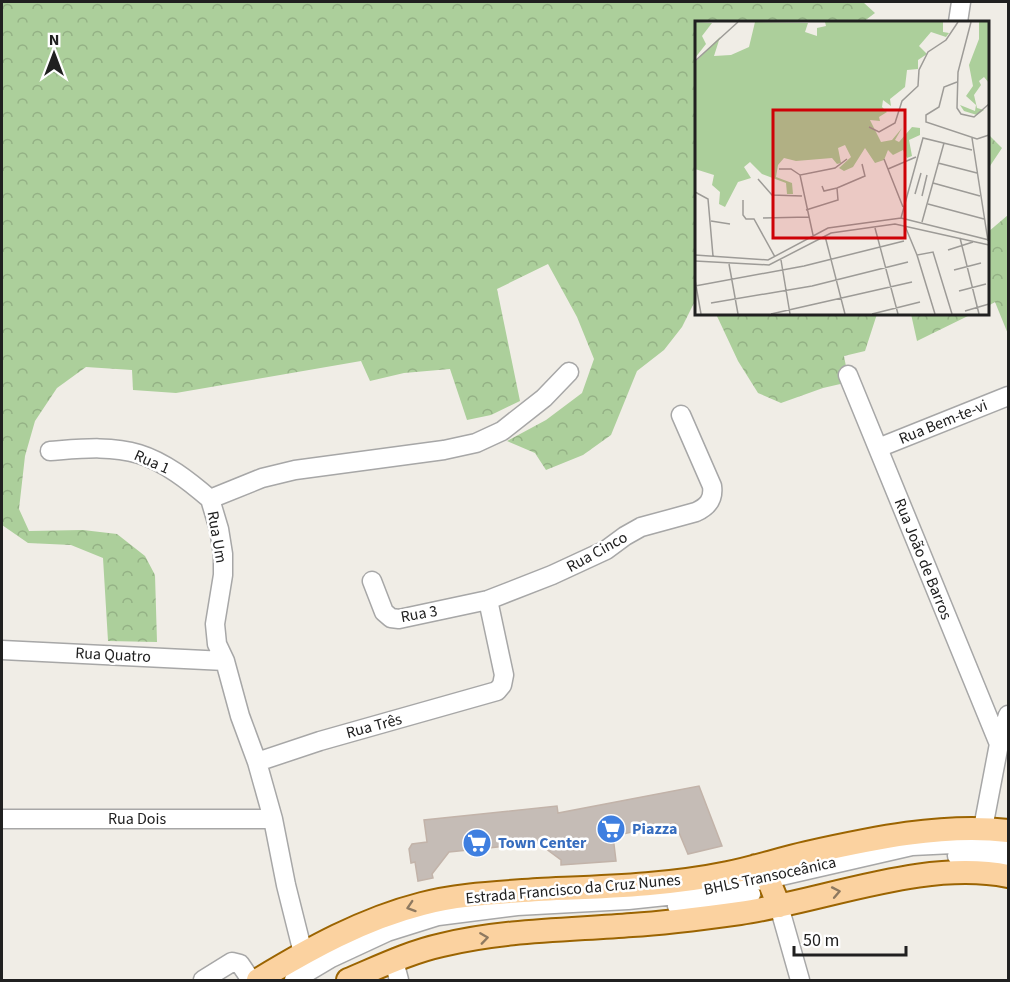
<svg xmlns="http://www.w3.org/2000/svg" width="1010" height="982" font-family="'Source Sans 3',sans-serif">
	<defs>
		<pattern id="forest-crowns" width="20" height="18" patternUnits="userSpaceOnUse" patternTransform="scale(1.5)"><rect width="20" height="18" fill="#accf9b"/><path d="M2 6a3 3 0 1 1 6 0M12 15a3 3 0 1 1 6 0" fill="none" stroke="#94b185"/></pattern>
	</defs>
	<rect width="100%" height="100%" fill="#f0ede6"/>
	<path fill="url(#forest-crowns)" d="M2,2H863L875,13L863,22H696V299L682,327L664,350L637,371L611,435L583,455L546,470L535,453L507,441L546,420L582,393L594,359L577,317L548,264L497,289L520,401L491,415L467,420L450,369L404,373L370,381L361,361L176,393L133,390L132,370L86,367L57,388L35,421L25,456L19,509L29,531L83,530L117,534L145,556L155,575L157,642L108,641L103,558L71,545L28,543L2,525Z
		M990,136L1002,148L988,169V138Z
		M1008,215V334L995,302L988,306V232Z
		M716,314H877L865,351L844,356L849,382L823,388L781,403L758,393L738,361Z
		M911,314H972L917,341Z"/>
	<path fill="#c5bcb6" stroke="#c2b3a9" stroke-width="1.5" d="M699,786L722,846L688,854L675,823L613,836L616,861L561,865V860L538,843L449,852L432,874L433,878L418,881L415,862L411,863L409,849L412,844L427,842L424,820L557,806L558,813Z"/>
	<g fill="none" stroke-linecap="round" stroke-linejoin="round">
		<g stroke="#a7a7a7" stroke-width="21">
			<path id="minor" d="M958,22L961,2
				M848,375L999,744
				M878,448L1008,396
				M50,451C78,449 110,445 139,454C165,462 189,481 210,499
				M372,581L384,612L391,618L399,619L488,600L552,575L606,550L625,536L641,527L696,512C707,507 714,500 712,486L681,415
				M2,650L225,661
				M257,762L320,741L497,691L502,685L504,675L488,600
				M2,819H273
				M983,828L999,744L1008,715
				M957,856L1008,860
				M677,906L706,903L751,894
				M779,906L800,980
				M303,953L286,885L273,819L257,762L240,716L225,661L217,644L215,624L223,575V554L219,529L210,499L262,478L295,470L444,450L476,443L502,431L544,398L569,372
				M394,961L399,980
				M203,980L232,962L240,964L251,980
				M294,980L331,958L387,932L438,916L517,906L628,900L685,894L768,879L912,846L953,844L1008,847"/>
		</g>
		<g stroke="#9b6401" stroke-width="26">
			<path id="major" d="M756,866L768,879L779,906
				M258,980C309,949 363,919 422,904C459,894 500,893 538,890C602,887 665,886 728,873C754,868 780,859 807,853C870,839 944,823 1008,831
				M348,980C379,967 410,952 442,945C504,930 568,930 632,925C668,923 704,918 740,913C824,901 924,859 1008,876"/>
		</g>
		<use href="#minor" stroke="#fff" stroke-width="18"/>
		<use href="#major" stroke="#fbd2a0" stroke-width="22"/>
	</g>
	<defs><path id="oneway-chevron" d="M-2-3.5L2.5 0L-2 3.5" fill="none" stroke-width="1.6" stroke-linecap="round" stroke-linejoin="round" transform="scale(1.5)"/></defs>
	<g stroke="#8e7960">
		<use href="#oneway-chevron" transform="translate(836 892) rotate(-11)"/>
		<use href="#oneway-chevron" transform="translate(411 907) rotate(162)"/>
		<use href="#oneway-chevron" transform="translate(484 938) rotate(-8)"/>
	</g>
	<defs>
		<g id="supermarket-disc" transform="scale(1.5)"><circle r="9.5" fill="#3f7fe0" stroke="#fff"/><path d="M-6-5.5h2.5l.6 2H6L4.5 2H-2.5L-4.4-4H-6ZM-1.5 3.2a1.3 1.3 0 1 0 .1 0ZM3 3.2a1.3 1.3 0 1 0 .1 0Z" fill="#fff"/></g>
	</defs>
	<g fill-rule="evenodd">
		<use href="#supermarket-disc" x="611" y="829"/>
		<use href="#supermarket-disc" x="477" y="843"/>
	</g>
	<g text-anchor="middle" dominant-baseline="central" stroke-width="5" stroke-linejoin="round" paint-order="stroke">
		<g font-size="16" fill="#202020" stroke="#fff">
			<text transform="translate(943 422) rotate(-22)">Rua Bem-te-vi</text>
			<text transform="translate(152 462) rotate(24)">Rua 1</text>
			<text transform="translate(217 537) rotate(80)">Rua Um</text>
			<text transform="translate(597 552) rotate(-29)">Rua Cinco</text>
			<text transform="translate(923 559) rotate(68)">Rua João de Barros</text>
			<text transform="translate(419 614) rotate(-10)">Rua 3</text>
			<text transform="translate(113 655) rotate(3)">Rua Quatro</text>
			<text transform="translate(374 726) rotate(-15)">Rua Três</text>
			<text x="137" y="819">Rua Dois</text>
			<text transform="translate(770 876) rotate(-12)">BHLS Transoceânica</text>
			<text transform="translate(573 889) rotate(-5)">Estrada Francisco da Cruz Nunes</text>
		</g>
		<g font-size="16" font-weight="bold" fill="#366cbe" stroke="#fff" text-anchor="start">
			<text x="632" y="829">Piazza</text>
			<text x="498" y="843">Town Center</text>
		</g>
	</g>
	<g transform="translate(695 21)">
		<rect width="294" height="294" fill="#f0ede6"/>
		<path d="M0,1L17,2L7,15L11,23L0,37ZM60,1L113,2L110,11L122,15V7L131,5L130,1H248V11L254,12L251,16L236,11L224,25L232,33L223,39V48L212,49L210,66L195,78L196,85L188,79L187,86L192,91L184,96L185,100L175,99L186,121L197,119L207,107L200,119L204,121L217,106L225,107V114L214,119L217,135L212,137L208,129L198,134L193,129L189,139L180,142L170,127L158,146L149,150L144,147L156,136L150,124L143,127L146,142L142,143L137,137L101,140L89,137L83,144L81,156L97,162L98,173H92L91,162L67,153L55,141L49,146L56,157L43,161L30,186L24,183L25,171L17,164L19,154L0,148V41L25,16L19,35L36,34L54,26ZM284,1H294V62L289,56L284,60L286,64L279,74L282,87L289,89L282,94L269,90L265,84L280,90L281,84L271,75L278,65L274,44L284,18Z" fill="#accf9b"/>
		<path fill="none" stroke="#9d9b97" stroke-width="1.5" d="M276,1L263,51L262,87L266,93L279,96L294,83M0,40L43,1M262,61L249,66L244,86L231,94V101L282,118L294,114M174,106L184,111L200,102L207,80L223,65L224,49L233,31L251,19L263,1M277,117L293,220M189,138L208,186M243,142L282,152M84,148H96L105,154M193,148L221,136M63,158L77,174L107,175M238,162L285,175M127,165L129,170L142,167L170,155L167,143M0,171L13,178L18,235M220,173L226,152M227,175L232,154M48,179V194L51,198H59L80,236M233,183L289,198M111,189L143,179L142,167M68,197L114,196M206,197L228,117L277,129M16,200L35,203M227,201L249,122M210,205L222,234M180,207L203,293M118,214L105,154L140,147L152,138M130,215L150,293M265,217L284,293M253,229L278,221M0,234L73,239L133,207L206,197L294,219M86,239L95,293M0,240L74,244L136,212L200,203L294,224M34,243L43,293M259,249L286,242M0,259L6,293M0,265L109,245L209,220M264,270L291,263M16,282L117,265L213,241M270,290L294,283M76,293L217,261M177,293L225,281M240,293L222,234L238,231L257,293"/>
		<path fill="#ce0106" fill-opacity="0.15" stroke="#ce0106" stroke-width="3" d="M78,89H210V217H78Z"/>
		<rect width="294" height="294" fill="none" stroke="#202020" stroke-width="3"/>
	</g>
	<rect width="1010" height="982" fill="none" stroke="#202020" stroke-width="6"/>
	<g transform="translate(54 54)" stroke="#ffffff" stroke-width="4.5" paint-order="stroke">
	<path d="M0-4.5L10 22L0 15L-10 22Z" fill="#202020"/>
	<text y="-9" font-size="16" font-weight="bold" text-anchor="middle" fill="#202020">N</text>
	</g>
	<path d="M794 946v9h112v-9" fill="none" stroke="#202020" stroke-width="3"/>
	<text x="803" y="946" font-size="18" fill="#202020" stroke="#ffffff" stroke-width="4.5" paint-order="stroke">50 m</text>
</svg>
